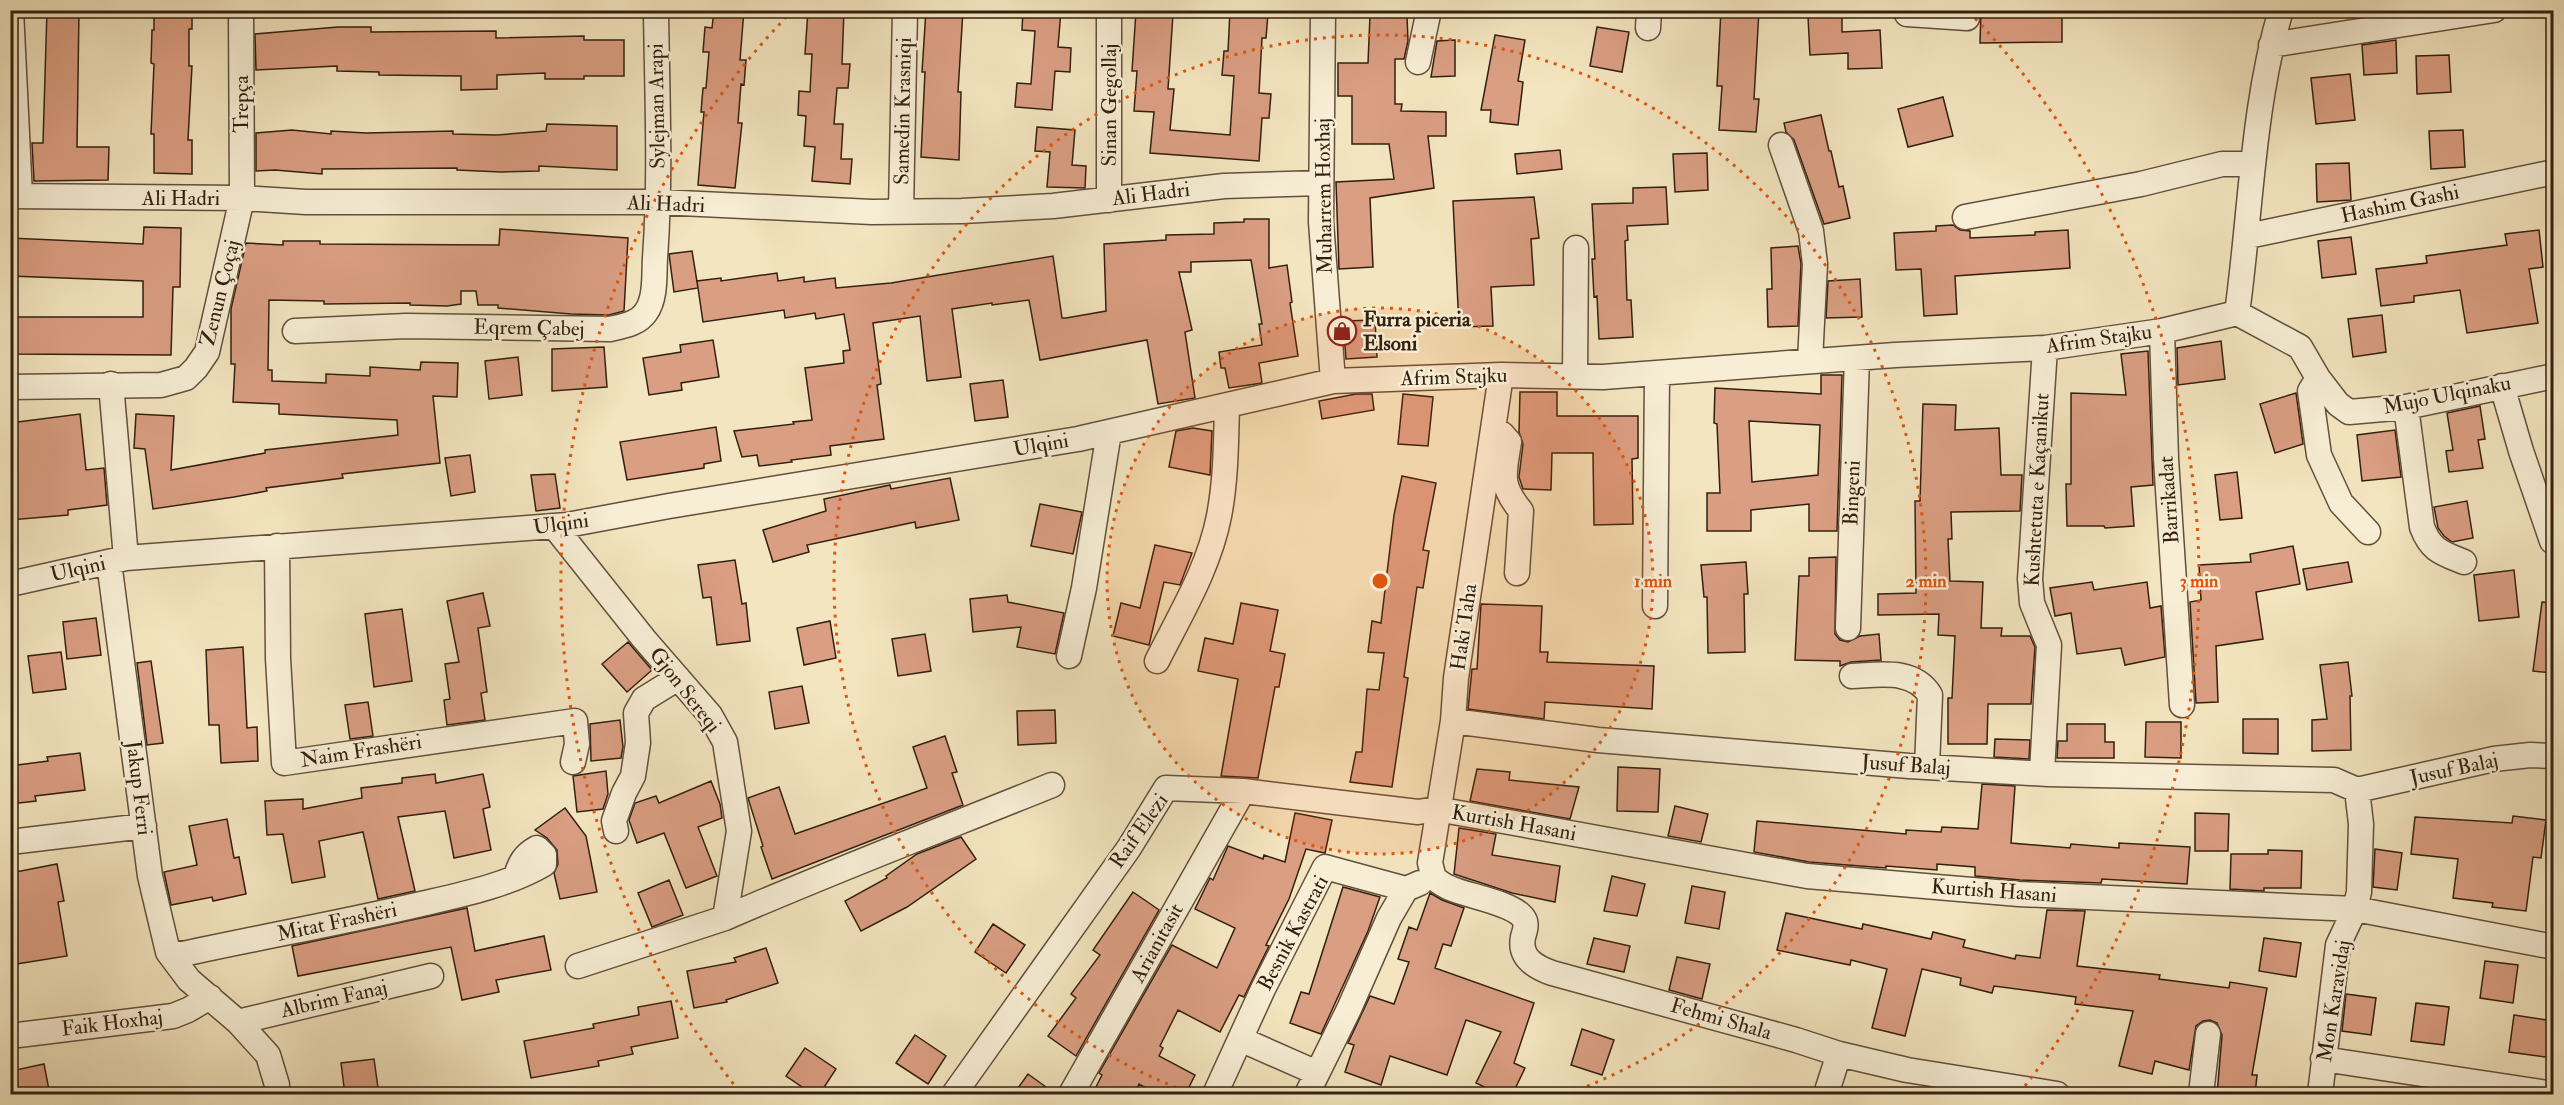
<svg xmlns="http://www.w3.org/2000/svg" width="2564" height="1105" font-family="'IM FELL Double Pica',serif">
	<rect width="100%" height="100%" fill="#f3e5bf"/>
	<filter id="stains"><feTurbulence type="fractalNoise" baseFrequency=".00333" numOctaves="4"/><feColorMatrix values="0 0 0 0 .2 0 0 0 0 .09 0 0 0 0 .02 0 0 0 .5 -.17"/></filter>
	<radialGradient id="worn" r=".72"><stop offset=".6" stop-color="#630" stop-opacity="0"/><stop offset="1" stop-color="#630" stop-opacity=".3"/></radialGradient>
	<path fill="#da9e82" stroke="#331f10" stroke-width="1.5" fill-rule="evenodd" d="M47,10H79L77,147H109L108,180L34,181L32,143H43Z
		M154,10H192V29H189V66H192L188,140H192V174L154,173V134H151L154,64L151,63L152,30H154Z
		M714,10H744L740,60H746L744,85L741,84L738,123H742L735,188L698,185L704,112H701L703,88H706L709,52H703L705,27L712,28Z
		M808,10H844L842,64H850L848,88H837L834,124H843L841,159H852L850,184L812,181L815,147L804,146L806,116L798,115L799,91L810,92L812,54H805Z
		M926,10H963L958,92H961L959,160L921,157L925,72H922Z
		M1023,10H1061L1058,47L1071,48L1070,72L1055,71L1052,110L1015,107L1017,83L1031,84L1035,31L1022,30Z
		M1721,10H1759L1754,99H1759L1756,132L1719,130L1722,86H1717Z
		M1981,10H2062V42L1980,43Z
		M1136,11L1173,14L1168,89H1174L1170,130L1230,135L1234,76L1222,75L1224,51H1228L1230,11L1268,14L1266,38H1262L1259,93L1271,94L1269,118H1262L1259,161L1150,153L1154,112L1134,111L1137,71H1132Z
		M1370,15L1407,16L1408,41L1404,59H1395V104H1402L1401,111L1446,112V136H1428L1434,188L1370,198L1373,267L1339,269L1336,182L1394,179L1389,144H1352V96H1338V63H1368Z
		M1842,16V32L1880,30L1882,68L1848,69V53L1810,55L1808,17Z
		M338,27H371V32L496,31V38L584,36V40H624V76H584V79H545V73L497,75V89L461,90V76L379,75V72L337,71V66L256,70L255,34Z
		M1597,27L1629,32L1622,72L1590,66Z
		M1495,35L1525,40L1518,81L1523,82L1518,125L1490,122L1491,110H1481Z
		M1455,40V76L1431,77L1437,41Z
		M2396,40L2397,73L2364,75L2362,45Z
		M2449,55L2451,92L2417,94L2416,56Z
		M2350,74L2355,120L2316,124L2311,78Z
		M1943,97L1953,136L1908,147L1898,109Z
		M1821,115L1829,151H1831L1839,187L1843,186L1850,218L1824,224L1794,140L1786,132L1784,123Z
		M547,124L617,126V170L539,166V171L501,172L457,170V168L322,169V174L275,170L256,171V133L292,130L331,134V131L366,133L453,131V134L497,135L546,131Z
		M1037,127L1075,130L1072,165L1086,166L1085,188L1047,187L1050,152L1035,151Z
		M2463,130L2465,167L2431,169L2429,131Z
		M1560,150L1562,169L1517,174L1515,154Z
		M1707,153L1708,190L1675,192L1673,154Z
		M2349,163L2351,200L2317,202L2316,164Z
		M1666,187L1668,224L1627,226L1628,240L1625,241L1627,300H1631L1633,337L1599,339L1597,296L1594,297L1592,259H1595L1592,204L1633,203V188Z
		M1534,197L1539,238L1531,239L1534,285L1491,287L1493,326L1459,327L1453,201Z
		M1244,219H1269V268L1287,265L1292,302L1290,303L1298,356L1259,363L1262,383L1229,388L1225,368H1221L1219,352L1262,345L1259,324H1262L1251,260L1191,262V272H1179L1192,330L1185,332L1195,398L1158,404L1147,340L1040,360L1029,300L992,305V303L952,309L961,377L927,381L920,316L873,323L881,384L877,385L884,439L830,446L831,455L791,460L792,462L759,466L757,455L742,457L734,431L794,424L793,422L812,420L805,368L844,363L843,351L850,350L844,314L816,319L815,313L785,318L784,310L703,322L697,281L721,278V281L777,273L778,281L804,277V282L835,278L836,288L891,283L1053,256L1062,318H1066L1106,311L1104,244L1166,240V235L1214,234V223L1244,222Z
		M1953,225L1960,230L1970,231V238L2035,235V232L2068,230L2070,268L1955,276L1957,314L1924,316L1921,269L1896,270L1894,233L1936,231V226Z
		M144,227L181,228L180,287H173L171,355L10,354V317H143V281L10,276V238L143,244Z
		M500,229L628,238L624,311L609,315L571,314L498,308V305H478L476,291H461V304L447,306L410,305V303L324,304V301L269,300L268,370H272V381L326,383V374L370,376V367L420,370L421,362L458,363L457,397L433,396L440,463L342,474L343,478L266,488L267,491L234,497L153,509L145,449L134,448L136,414L174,416L171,470L265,453V450L398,435L397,420L279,414V404L233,402L235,364H231V309L246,243L283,245V241H320V244L499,245Z
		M2539,230L2543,267L2529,269L2538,323L2467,333L2460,290L2414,296V302L2381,306L2376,269L2427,263L2426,256L2507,245L2505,234Z
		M2351,237L2356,274L2322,278L2318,241Z
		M1798,246L1801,264L1798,326L1768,327L1767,289H1772L1771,248Z
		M692,251L698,288L674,292L669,254Z
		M1860,279L1862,317L1826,318L1828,281Z
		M2382,315L2386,352L2353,357L2348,319Z
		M1375,320L1377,357L1346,359L1343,321Z
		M713,340L719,377L681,383L682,390L649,395L643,358L681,352L680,345Z
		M2221,341L2225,379L2178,385L2177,348Z
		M604,347L607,387L552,391V349Z
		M2148,351L2153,485L2131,487L2134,526L2105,528L2104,526H2067L2066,484H2071V393L2126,395L2121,354Z
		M518,357L522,395L489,399L485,361Z
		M1821,375H1842L1837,531H1809V504L1751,510V531H1707V493H1720L1717,424L1714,423L1715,388L1821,394ZM1749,421L1820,425L1818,475L1752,482Z
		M1003,380L1008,417L975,421L970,384Z
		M1520,392H1557V416H1638V458L1632,459L1633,524L1594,525L1593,453H1552L1551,490L1523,489L1519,477L1523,444L1519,432Z
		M2296,393L2303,444L2275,453L2260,404Z
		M1356,394H1372L1374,410L1322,419L1319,401Z
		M1403,394L1433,397L1428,446L1398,444Z
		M1923,404L1956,405L1955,430L1999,428L2001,475H2022L2020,511L1951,512L1952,539H1948L1950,581L1983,582L1981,628H2002L2001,636H2030L2035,647L2031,704H1988L1987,744H1948V698H1952L1955,636L1938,635L1939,614L1878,615V594L1916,593L1915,501H1920Z
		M2480,406L2485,439L2478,440L2483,468L2449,472L2446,451L2453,450L2447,413Z
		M80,414L86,470L104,468L107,505L68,510V515L10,520V423Z
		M716,427L721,461L704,464V468L627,480L620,442Z
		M1193,428L1212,431L1210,475L1169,467L1176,431Z
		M2395,430L2401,477L2362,481L2357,435Z
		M470,455L475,492L451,496L445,458Z
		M2237,472L2242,518L2220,520L2215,475Z
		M555,474L560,508L536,511L531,475Z
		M1402,476L1436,483L1423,550L1429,551L1423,588L1417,587L1404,677L1408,678L1392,787L1350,782L1356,752H1362L1367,689L1379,690L1384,653L1368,652L1372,621L1381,623L1394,515Z
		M950,478L959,520L916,528L915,522L807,545L809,552L773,562L763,530L826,511L824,499L890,485L891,489Z
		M2467,501L2473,538L2452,542L2444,536L2438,528L2434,507Z
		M1040,504L1082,512L1073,554L1031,546Z
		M1155,545L1192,553L1180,585L1164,582L1149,645L1113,636L1121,603L1140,608Z
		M2293,546L2300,584L2256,592L2263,639L2216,646L2218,702L2196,703L2190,602L2201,600L2199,565L2251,562L2250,554Z
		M1836,557L1835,634L1840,640L1848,642L1860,636L1879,634L1881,660L1851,662L1840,666V661L1795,660L1799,576H1809V558Z
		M735,560L742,604L746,603L750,641L717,645L711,597L703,598L698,565Z
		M1746,562L1748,594H1744L1745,652L1708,653L1707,597H1704L1701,565Z
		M2348,562L2352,582L2307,590L2303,569Z
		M2514,570L2519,617L2479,621L2474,575Z
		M2092,582L2094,590L2147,582L2150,608L2161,606L2165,657L2125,665L2121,648L2077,654L2071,613L2055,616L2050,588Z
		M483,593L490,626L478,628L487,692L481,693L485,720L447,725L444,700L450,699L445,664L459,662L447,601Z
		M1007,595L1008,602L1064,613L1055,654L1017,647L1021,627L973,632L970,599Z
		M2542,602L2553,603V673L2533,671Z
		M1241,603L1278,610L1270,651L1285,654L1279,687H1275L1258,778L1221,776L1238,679L1198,671L1205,638L1233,644Z
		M1481,604L1542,606L1540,652H1548L1547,662L1654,666L1652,709L1545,702L1544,719L1468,709L1472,669H1477Z
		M402,609L412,681L374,687L365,614Z
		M96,618L101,655L67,659L63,622Z
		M830,621L836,658L804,665L797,628Z
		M925,634L931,671L898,676L892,639Z
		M628,642L652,670L627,692L602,664Z
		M243,647L247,728L257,727L258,761L221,763L219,725H209L206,650Z
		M61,652L66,689L33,693L28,656Z
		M151,661L163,743L147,745L137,663Z
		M2348,662L2352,696H2350L2351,750L2312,751V720L2327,719L2320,665Z
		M802,686L809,723L775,729L769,692Z
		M368,702L373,736L350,739L345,705Z
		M1055,710L1056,743L1018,745L1017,711Z
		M2243,719H2278V754L2243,753Z
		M620,720L623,747L621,758L591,761L590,724Z
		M2146,722H2181V758L2145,757Z
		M2067,724H2105V742H2114V758H2057L2058,741H2067Z
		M945,736L957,772L952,773L963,805L772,879L761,847L763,846L748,798L779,787L795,834L927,788L913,747Z
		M1995,739L2030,740L2029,759L1994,757Z
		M80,753L85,790L35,796L36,801L10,804V766L48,761L47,757Z
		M1618,767L1660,769L1658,812L1617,811Z
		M1477,769L1510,772L1509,780L1579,787L1570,819L1470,801Z
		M606,771L608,794L603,809L577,812L573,776Z
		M435,774L436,783L483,774L490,807L483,809L491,850L454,858L445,811L398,817L415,891L378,899L363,832L319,841L325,877L292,883L283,834L267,835L265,801L303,799V809L362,798L361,788L402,783V778Z
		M711,781L720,804L722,818L698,827L717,876L686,888L664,833L637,843L629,820L635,803L656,796L659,803Z
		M1982,784L2015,786L2011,843L2070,848L2071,844L2119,848V843L2190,847L2187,884L2102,879L2101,883L2020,880L1975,876V867L1937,864V870L1886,866V868L1809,862L1754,852L1757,821L1906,834V830L1941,832L1942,827L1978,829Z
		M1675,806L1708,814L1701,842L1668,836Z
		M565,808L586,836L597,892L560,899L554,873L558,864L557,850L547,838L535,830Z
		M1295,813L1332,820L1325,853L1306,849L1289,899L1266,945L1269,946L1263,958L1244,997L1239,995L1220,1032L1178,1010L1160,1046L1163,1048L1159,1056L1195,1075L1185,1095H1159L1139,1084L1134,1095H1092L1102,1075L1099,1073L1172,945L1217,968L1235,928L1195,909L1210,878L1213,880L1228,846L1263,859L1264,855L1285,862Z
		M2195,813L2229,814L2228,851H2195Z
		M2513,816L2546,820L2541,858L2533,857L2526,911L2492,907L2493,903L2453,898L2458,859L2411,854L2415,817L2512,823Z
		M227,819L234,858L239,857L246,894L213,901L212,897L171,905L164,872L197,865L189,826Z
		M1459,828L1496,834L1492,855L1560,866L1555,902L1512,893L1454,874Z
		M961,837L976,859L907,907L861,931L845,901L887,878L886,876L917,854Z
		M2375,849L2402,853L2397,890L2373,887Z
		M2268,850L2302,851L2301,888H2264V891L2230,889L2231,854H2268Z
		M57,864L64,901L58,902L67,956L10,965V873Z
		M1612,876L1645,884L1637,916L1604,911Z
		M669,880L683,915L652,927L638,893Z
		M1692,886L1725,892L1719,929L1685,923Z
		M1343,887L1380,897L1368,931L1321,1034L1290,1023L1301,992L1309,994Z
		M1133,892L1159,910L1076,1056L1048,1036L1076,998L1071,994L1100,955L1093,950Z
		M1430,893L1442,900L1464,908L1451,946L1443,944L1435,968L1534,1003L1514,1063L1525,1068L1512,1095H1501L1476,1083L1501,1032L1466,1020L1447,1075L1390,1056L1381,1085L1345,1072L1354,1045L1348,1043L1370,996L1394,1004L1409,962L1398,959L1409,927L1417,930Z
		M467,908L475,951L544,936L551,970L496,980L499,992L462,1000L451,947L298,976L292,946Z
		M2047,910L2085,911L2077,966L2160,975L2159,979L2229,988L2230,982L2267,988L2252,1075H2257L2255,1095H2217L2222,1035L2217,1023L2210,1020L2203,1021L2196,1026L2189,1070L2155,1061L2152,1074L2119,1066L2133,1011L2075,1004L2076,997L1994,986L1992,993L1960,985L1961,978L1922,969L1905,1036L1872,1028L1887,969L1851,960L1850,965L1777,950L1786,913L1862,929L1863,924L1931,939L1933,932L1965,940L1963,947L2015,959L2016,955L2040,958Z
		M993,924L1025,945L1006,973L975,952Z
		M1594,938L1630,946L1624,972L1587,964Z
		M2264,938L2301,943L2296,977L2259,971Z
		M766,948L778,983L726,1000L727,1002L694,1008L687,971L736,962L734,958Z
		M1677,957L1710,964L1702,999L1669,990Z
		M2485,961L2518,965L2513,1003L2480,998Z
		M2346,994L2376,998L2371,1035L2342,1031Z
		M671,1001L678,1038L631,1047L633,1054L598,1061L599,1066L531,1078L524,1041L594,1028L593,1024L639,1015L638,1007Z
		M2416,1003L2449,1007L2444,1045L2411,1041Z
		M2514,1015L2553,1021V1058L2509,1052Z
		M1582,1029L1614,1040L1602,1075L1571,1065Z
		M915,1035L946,1056L928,1084L896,1063Z
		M805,1048L836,1069L819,1095H814L786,1076Z
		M374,1059L379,1095H345L341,1063Z
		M44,1064L50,1095H16L11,1071Z
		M1028,1074L1057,1095H1013Z"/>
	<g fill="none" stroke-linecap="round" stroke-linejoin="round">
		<g stroke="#63503c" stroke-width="27">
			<path id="street" d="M11,10L20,196
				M1323,10L1321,222L1333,381
				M1907,10V14L1967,18V10
				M1648,28L1649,10
				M2271,45L2494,10
				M1418,62L1429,10
				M1781,145L1811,231L1815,264L1810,361
				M10,196L242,198L306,202H659L872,212L962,211L1053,206L1224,186L1321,183
				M1109,200V10
				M901,211L905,10
				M1965,217L2141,184L2222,164H2253
				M2248,236L2554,172
				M2237,313L2300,347L2318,378L2338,404L2349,412L2406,407L2554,376
				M2237,313C2251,213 2252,108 2281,10
				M295,331L406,326L610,329C623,326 638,324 646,312C656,298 654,275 655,258C661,176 657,93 656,10
				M2162,331L2166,459L2182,705
				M1575,376L1576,248
				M2318,378L2310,391L2319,455L2341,503L2368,532
				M111,384L126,558
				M2502,386L2521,451L2552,541
				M10,387L161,385L186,378L196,368L207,352L242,198L241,10
				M2406,407L2422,527C2431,551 2442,553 2464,562
				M1493,430L1502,434L1509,442C1504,474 1499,484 1521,511L1517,573
				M554,526L644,639L710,715L725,742L739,831L725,918L578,966
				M277,546L278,658L284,763L575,721L577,744L573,762
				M109,562L150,876L168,952L189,980L238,1022L268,1055L277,1085V1094
				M10,584L126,558L567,525L669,506L1078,439L1333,381L1501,375L1603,377L1895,355L2045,348L2162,331L2237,313
				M1655,606L1657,373
				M1848,628L1857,358
				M1069,656L1084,588L1109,432
				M1157,661C1180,615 1209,568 1219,516C1226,480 1226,442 1227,405
				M1852,676C1879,675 1913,668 1930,695L1927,766
				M1453,721L1598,740L1909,766L2048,774L2334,780L2357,790L2494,759L2530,755L2552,756
				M2042,773L2049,645L2032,603L2030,579L2045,348
				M616,831L614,821L624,793L633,776L638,743L636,713L644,699L678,678
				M10,842L144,826
				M1434,878C1439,882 1444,886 1450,888C1467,896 1515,903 1524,919C1527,924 1525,931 1523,937C1519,958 1535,967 1552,973L1796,1040L1839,1054L1907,1070L2057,1094
				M1434,878L1430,863L1453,721L1456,678L1501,375
				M725,918C833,871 943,829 1052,785
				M168,952L183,954C261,937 340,923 417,905C460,895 506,886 544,864V855L537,848C524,855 520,863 516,876
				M238,1022L431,976
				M10,1036L173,1016L188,1010L210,997
				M1240,1039L1317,1073
				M2323,1059L2554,1094
				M954,1094L1129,848L1166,788L1243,791L1418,812L1437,809L1807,876L2019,894L2355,909L2554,947
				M1071,1094L1243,791
				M1215,1094L1263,989L1325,867L1406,889
				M1307,1094L1349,1009L1389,918L1406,889L1420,883
				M1826,1094L1839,1054
				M2201,1094L2208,1034
				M2320,1094L2338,945L2355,909L2359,892L2361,824L2357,790"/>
		</g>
		<use href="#street" stroke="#f7eed5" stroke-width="24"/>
	</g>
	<circle cx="1380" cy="581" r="273" fill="#df560c" fill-opacity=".12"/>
	<g fill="none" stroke="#df560c" stroke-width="3" stroke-dasharray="3 6">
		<circle cx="1380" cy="581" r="273"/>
		<path d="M1193 1094A546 546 0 1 1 1567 1094"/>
		<path d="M739 1091A819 819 0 0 1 791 12M1969 12A819 819 0 0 1 2021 1091"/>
	</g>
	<defs>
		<g id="shop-ring" transform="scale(1.5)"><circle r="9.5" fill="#f7eed5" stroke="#8f2418" stroke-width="1.5"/><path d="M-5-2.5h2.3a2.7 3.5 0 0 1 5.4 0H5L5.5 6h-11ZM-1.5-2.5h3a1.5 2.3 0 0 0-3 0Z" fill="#8f2418"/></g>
	</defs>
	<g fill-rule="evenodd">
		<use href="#shop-ring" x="1342" y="331"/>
	</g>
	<g text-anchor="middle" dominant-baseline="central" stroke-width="5" stroke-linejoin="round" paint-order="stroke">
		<g font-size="21" fill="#331f10" stroke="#f7eed5">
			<text transform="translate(241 104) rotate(-90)">Trepça</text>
			<text transform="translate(1109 105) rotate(-90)">Sinan Gegollaj</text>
			<text transform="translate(657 106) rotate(-91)">Sylejman Arapi</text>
			<text transform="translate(903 111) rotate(-89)">Samedin Krasniqi</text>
			<text transform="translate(1151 194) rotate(-7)">Ali Hadri</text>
			<text transform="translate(1324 196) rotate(-91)">Muharrem Hoxhaj</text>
			<text x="181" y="198">Ali Hadri</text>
			<text transform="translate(666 204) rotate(2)">Ali Hadri</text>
			<text transform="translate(2400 204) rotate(-12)">Hashim Gashi</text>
			<text transform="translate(220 293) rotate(-76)">Zenun Çoçaj</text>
			<text transform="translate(529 328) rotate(1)">Eqrem Çabej</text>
			<text transform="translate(2099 339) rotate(-8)">Afrim Stajku</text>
			<text transform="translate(1454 377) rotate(-2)">Afrim Stajku</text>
			<text transform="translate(2447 395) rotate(-11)">Mujo Ulqinaku</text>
			<text transform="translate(1041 445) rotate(-10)">Ulqini</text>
			<text transform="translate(2037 490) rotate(-87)">Kushtetuta e Kaçanikut</text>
			<text transform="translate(1852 493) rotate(-88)">Bingeni</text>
			<text transform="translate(2169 500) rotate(-94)">Barrikadat</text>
			<text transform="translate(561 524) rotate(-8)">Ulqini</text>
			<text transform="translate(78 569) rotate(-13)">Ulqini</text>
			<text transform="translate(1464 627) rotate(-82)">Haki Taha</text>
			<text transform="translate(685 690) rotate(52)">Gjon Sereqi</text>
			<text transform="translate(361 751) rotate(-9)">Naim Frashëri</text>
			<text transform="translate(1906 765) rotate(4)">Jusuf Balaj</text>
			<text transform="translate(2454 769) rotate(-12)">Jusuf Balaj</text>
			<text transform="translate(139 788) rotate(83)">Jakup Ferri</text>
			<text transform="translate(1514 823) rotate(10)">Kurtish Hasani</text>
			<text transform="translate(1139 831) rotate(-55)">Raif Elezi</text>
			<text transform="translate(1994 891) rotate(4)">Kurtish Hasani</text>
			<text transform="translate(337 922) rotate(-12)">Mitat Frashëri</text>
			<text transform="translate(1293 933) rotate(-62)">Besnik Kastrati</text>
			<text transform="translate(1157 943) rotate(-61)">Arianitasit</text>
			<text transform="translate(334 999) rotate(-13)">Albrim Fanaj</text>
			<text transform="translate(2334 1001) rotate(-81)">Mon Karavidaj</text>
			<text transform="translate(1721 1019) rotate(16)">Fehmi Shala</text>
			<text transform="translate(112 1023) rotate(-7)">Faik Hoxhaj</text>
		</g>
		<g font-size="21" font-weight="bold" fill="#331f10" stroke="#f7eed5" text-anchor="start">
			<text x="1363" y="319">Furra piceria<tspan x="1363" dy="24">Elsoni</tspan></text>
		</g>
	</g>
	<circle cx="1380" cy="581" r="9" fill="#df560c" stroke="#f7eed5" stroke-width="3"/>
	<g font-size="18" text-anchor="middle" font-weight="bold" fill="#df560c" stroke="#f7eed5" stroke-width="5" stroke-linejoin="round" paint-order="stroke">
		<text x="1653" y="587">1 min</text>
		<text x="1926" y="587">2 min</text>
		<text x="2199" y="587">3 min</text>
	</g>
	<rect width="2564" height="1105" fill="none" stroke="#f3e5bf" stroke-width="36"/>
	<rect x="12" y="12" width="2540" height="1081" fill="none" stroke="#331f10" stroke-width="3"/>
	<rect x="18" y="18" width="2528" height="1069" fill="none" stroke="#331f10" stroke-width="1.5"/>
	<rect width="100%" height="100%" filter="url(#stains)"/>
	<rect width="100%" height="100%" fill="url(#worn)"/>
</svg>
